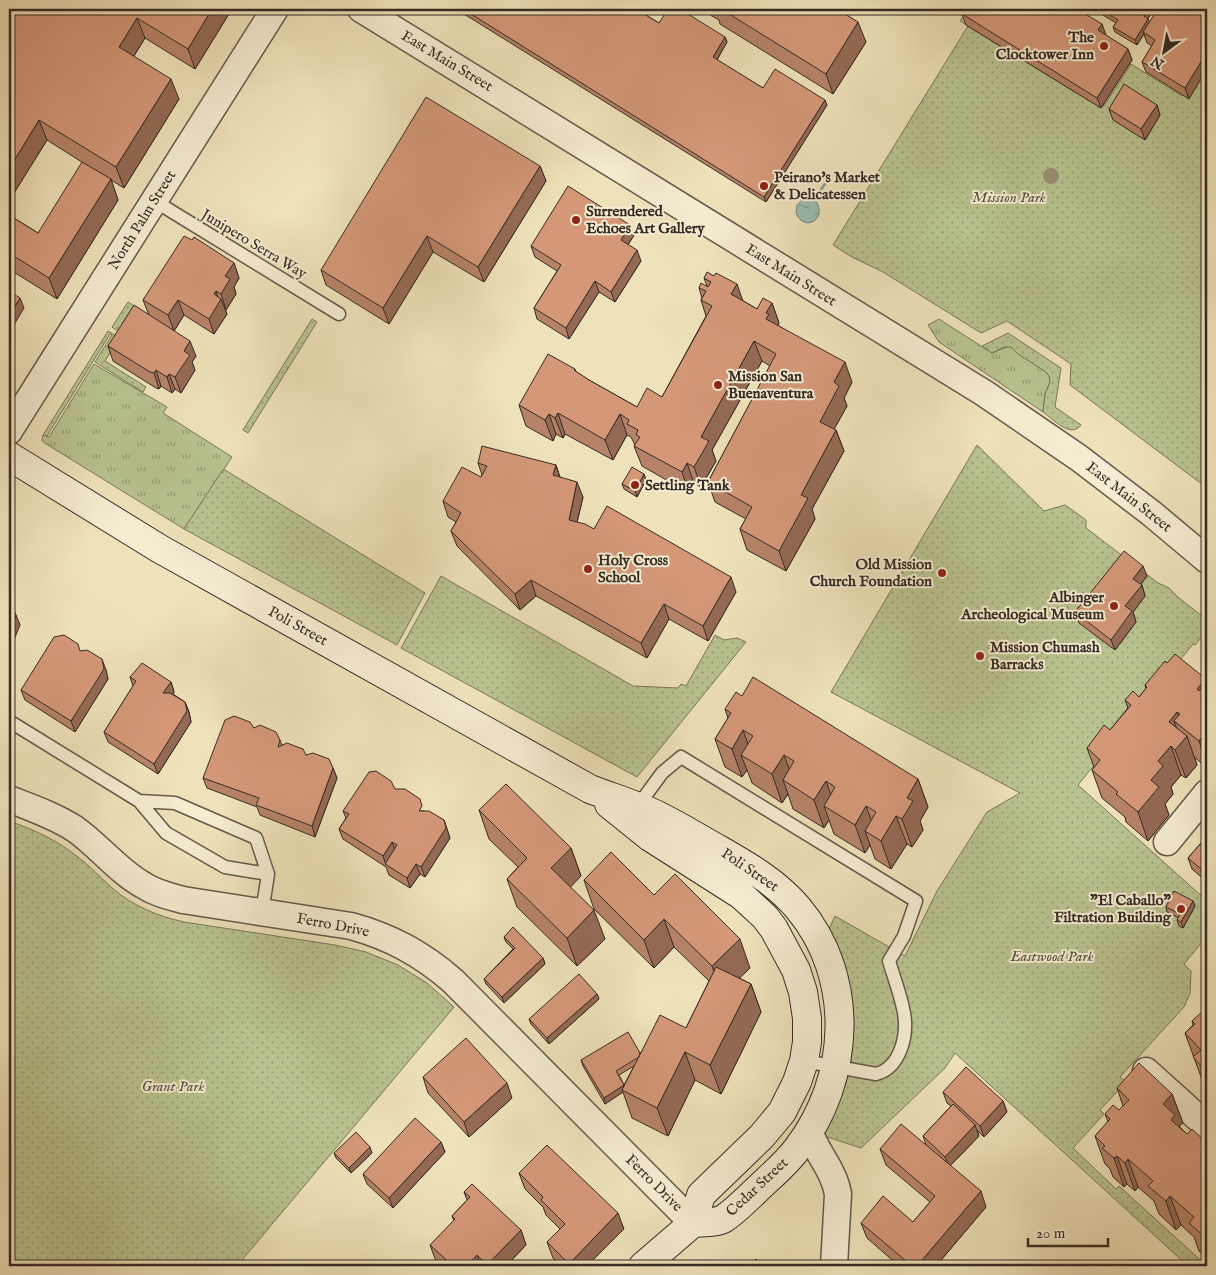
<svg xmlns="http://www.w3.org/2000/svg" width="1216" height="1275" font-family="'IM FELL English',serif">
	<defs>
		<pattern id="grass-tufts" width="24" height="20" patternUnits="userSpaceOnUse" patternTransform="scale(1.25)"><rect width="24" height="20" fill="#b9c390"/><path d="M3 7l-1-3M5 7V3M7 7l1-3M15 17l-1-3M17 17v-4M19 17l1-3" fill="none" stroke="#979f75"/></pattern>
		<pattern id="park-dots" width="8" height="8" patternUnits="userSpaceOnUse" patternTransform="scale(1.25)"><rect width="8" height="8" fill="#b9c390"/><path d="M2 2h.1M6 6h.1" fill="none" stroke="#979f75" stroke-width="1.8" stroke-linecap="round"/></pattern>
		<pattern id="water-ripples" width="26" height="14" patternUnits="userSpaceOnUse" patternTransform="scale(1.25)"><rect width="26" height="14" fill="#9abdb3"/><path d="M2 4q2-2 4 0t4 0M15 11q2-2 4 0t4 0" fill="none" stroke="#7e9a91"/></pattern>
	</defs>
	<rect width="100%" height="100%" fill="#efe2ba"/>
	<filter id="stains"><feTurbulence type="fractalNoise" baseFrequency=".004" numOctaves="4"/><feColorMatrix values="0 0 0 0 .2 0 0 0 0 .09 0 0 0 0 .02 0 0 0 .5 -.17"/></filter>
	<radialGradient id="worn" r=".72"><stop offset=".6" stop-color="#630" stop-opacity="0"/><stop offset="1" stop-color="#630" stop-opacity=".3"/></radialGradient>
	<path fill="url(#grass-tufts)" stroke="#78775a" d="M939,319L992,353L1009,346L1046,372L1049,376L1050,382L1045,394L1043,412L939,342L928,325Z
		M94,364L167,407L163,413L232,457L184,529L43,442L42,439L43,435L49,437Z"/>
	<path fill="url(#park-dots)" stroke="#78775a" d="M968,9L972,29L1093,103L1095,101L1104,106L1131,64L1182,96L1207,69V80L1204,85L1207,87L1201,100L1207,104V488L1070,385L1071,364L1007,321L981,333L883,272L852,257L833,245L968,26L960,21Z
		M128,302L174,331L128,338L112,327Z
		M312,319L317,322L248,433L243,430Z
		M108,331L118,337V340L105,361L146,387L143,392L95,362L112,335L110,334L47,436L43,435Z
		M1008,333L1061,368L1055,407L1081,425C1071,439 1053,419 1043,412L1045,394L1050,382L1049,376L1046,372L1018,354L1011,347H1004L992,353L982,346Z
		M977,445L1044,511L1065,505L1086,520V528L1158,583L1169,588L1179,598L1207,620V630L1195,645L1193,644L1078,785L1207,901V936L1184,964L1191,971L1190,993L1184,1007L1120,1077L1126,1082L1100,1110L1104,1114L1073,1148L1116,1189L1119,1186L1207,1266H1188L955,1053L945,1068L861,1148L809,1131L830,1087L822,944L835,916L905,956L937,891L987,812L1020,793L831,692Z
		M225,470L425,593L397,645L184,529L222,471Z
		M441,576L633,686L678,688L681,684L686,686L715,635L724,640L737,638L746,642L637,777L401,648Z
		M9,821C32,829 55,839 74,854C88,864 99,876 112,888C133,906 157,916 184,922L335,945L366,952L398,965L427,983L454,1007L237,1266H9Z"/>
	<path fill="url(#water-ripples)" stroke="#728379" d="M826,181L827,182L815,200C829,219 804,233 796,213L797,205L803,199H814Z"/>
	<g fill="none" stroke-linecap="round" stroke-linejoin="round">
		<g stroke="#645949" stroke-width="15">
			<path id="lane" d="M153,200L339,314
				M9,721L139,801L166,833L225,867L268,874
				M139,801L175,803L256,838L268,874L262,913
				M637,807L662,773L681,757L916,901L904,936L889,961C894,978 901,996 904,1013C908,1036 900,1068 876,1074L804,1061"/>
		</g>
		<g stroke="#645949" stroke-width="29">
			<path id="street" d="M361,9L984,393L1079,458L1151,513L1207,560
				M9,431L275,9
				M9,799C32,808 55,816 75,829C99,846 118,871 143,885C155,893 169,896 183,900L351,926C391,937 422,954 453,981L693,1223
				M1167,842L1207,793
				M1146,1071L1207,1126
				M809,1131C817,1154 834,1170 838,1194L834,1266"/>
		</g>
		<g stroke="#362b23" stroke-width="30">
			<path id="secondary" d="M9,456L160,549L590,789C613,798 638,805 661,817C681,827 700,839 720,850C748,866 777,883 798,908C856,977 851,1079 797,1149C788,1161 777,1171 766,1181C755,1191 735,1212 723,1219C716,1223 702,1222 693,1223
				M609,804L650,837L741,895L765,917L774,929L796,970L803,992L807,1018V1042L804,1061L797,1082L782,1112L762,1136L701,1195L693,1223L643,1266"/>
		</g>
		<use href="#lane" stroke="#f5ecd2" stroke-width="12"/>
		<use href="#street" stroke="#f5ecd2" stroke-width="26"/>
		<use href="#secondary" stroke="#f5ecd2" stroke-width="28"/>
	</g>
	<circle fill="#9b9276" cx="1051" cy="176" r="8"/>
	<path fill="#b68368" stroke="#362b23" fill-rule="evenodd" d="M9,9H232L195,69L145,38L134,56L179,99L124,188L111,180L118,200L57,299L9,269V215L38,233L104,176L47,140L9,201Z
		M456,9H636L659,23L725,37L727,42L717,60L763,88L827,105L766,202Z
		M700,9H837L866,42L833,94L720,24L719,20Z
		M1093,9H1153L1147,19L1149,23L1158,9L1189,99L1146,72L1142,62L1152,46L1147,43L1144,34L1137,45L1115,32L1113,27L1116,23Z
		M962,14L1102,24L1105,35L1128,49L1132,60L1101,108L966,25Z
		M1157,105L1160,115L1145,140L1113,120L1109,109Z
		M540,166L546,181L484,282L433,252L389,324L326,285L321,270Z
		M634,235L628,245L641,261L615,302L599,292L569,339L537,319L534,308L557,271L535,257L531,246Z
		M192,240L234,263L239,278L234,287L236,294L226,310L225,309L227,314L214,334L184,315L174,331L196,356L192,362L195,370L181,393L175,389L172,393L161,386L159,389L156,388L113,361L108,346L149,315L143,300Z
		M704,278L757,309L772,303L779,323L778,325L852,382L844,398L847,406L834,429L836,430L844,451L812,509L815,519L786,571L747,550L740,529L746,519L715,502L708,482L770,366L762,361L712,450L716,461L701,487L694,483L689,493L642,466L634,446L635,445L631,437L627,435L613,460L565,434L563,438L556,434L553,441L526,426L519,405L575,369L576,372L589,380L637,407L662,397L706,316L701,300L702,298L699,288L707,286Z
		M478,463L556,465L560,477L583,497L577,522L736,592L708,641L669,619L647,658L536,596L520,610L457,546L451,531L456,522L448,517L443,501L481,477L482,475Z
		M644,474L646,480L637,497L624,489L622,484Z
		M1147,576L1141,584L1142,585L1145,596L1133,612L1136,622L1115,650L1079,623L1075,612Z
		M81,651L106,670L108,679L75,732L25,700L21,690Z
		M1167,663L1206,679L1207,683V768L1194,757L1197,765L1186,778L1181,775L1171,787L1173,794L1165,804L1169,815L1148,841L1126,822L1125,817L1102,798L1092,770L1094,767L1087,748L1110,730L1128,708L1125,700L1139,697L1146,689L1145,685Z
		M130,677L171,682L174,692L173,694L185,702L189,712L191,722L158,774L108,742L104,732L133,686Z
		M742,696L918,779L928,807L920,821L923,830L912,847L907,844L891,869L875,859L870,845L865,853L834,834L829,820L824,828L793,809L788,794L782,803L752,783L747,770L742,777L725,767L715,739L728,718L725,709Z
		M254,728L280,740L282,745L306,755L333,768L337,778L315,837L260,815L257,807L207,788L203,778Z
		M479,810L571,848L581,876L570,887L605,939L577,966L517,907L507,879L518,867L489,839Z
		M343,811H424L444,820L450,838L425,877L420,874L410,888L389,875L386,867L343,839L339,829L346,818Z
		M1207,836V882L1192,869L1188,858Z
		M584,880L654,895L750,968L739,978L751,984L761,1012L721,1094L695,1080L668,1136L632,1118L623,1092L605,1104L583,1066L581,1060L640,1053L686,1028L709,981L674,947L654,968L594,909ZM634,1066L624,1085L619,1075Z
		M1193,901L1195,906L1183,928L1179,926L1177,920L1179,918L1167,912L1166,907Z
		M1207,930V954L1203,943Z
		M504,937L543,958L545,964L504,1003L486,984L484,979L513,949L506,942Z
		M597,994L599,999L549,1044L531,1024L529,1019Z
		M1207,1011V1089L1204,1085L1185,1033L1193,1025L1192,1021Z
		M423,1077L512,1098L469,1137L428,1093Z
		M1117,1088L1172,1094L1183,1123L1179,1126L1187,1134L1207,1143V1258L1199,1251L1194,1237L1181,1225L1176,1230L1159,1214L1154,1201L1138,1187L1135,1191L1127,1184L1124,1187L1113,1177L1110,1169L1105,1164L1095,1136L1108,1122L1105,1114L1119,1110L1123,1106Z
		M943,1092L1003,1101L1007,1112L984,1137L977,1130L979,1136L950,1166L986,1207L936,1266H899L867,1238L861,1223L913,1222L930,1202L886,1165L880,1149L926,1145L923,1136L951,1106L947,1103Z
		M441,1142L445,1152L393,1208L367,1184L363,1174Z
		M334,1153H372L351,1173L336,1158Z
		M519,1173L624,1229L587,1266H562L553,1258L547,1242L560,1229L546,1215L543,1207L525,1189Z
		M464,1192L521,1230L526,1245L506,1266H442L436,1261L430,1245L454,1221L452,1216L467,1200Z"/>
	<path fill="#946a55" stroke="#362b23" d="M212,9H232L195,69L188,49Z
		M1148,9H1154L1146,22L1144,16Z
		M137,18L145,38L127,67L119,47Z
		M1148,19L1150,24L1143,32L1144,34L1137,45L1135,40Z
		M858,22L866,42L833,94L826,74Z
		M1102,24L1106,35L1102,41L1098,30Z
		M725,37L727,42L715,63L713,57Z
		M1128,49L1132,60L1101,108L1097,98Z
		M1207,52V69L1189,99L1185,88Z
		M171,79L179,99L124,188L116,167Z
		M825,100L827,105L766,202L764,197Z
		M1157,105L1160,115L1145,140L1141,129Z
		M39,120L47,140L9,201V169Z
		M540,166L546,181L484,282L478,267Z
		M111,179L118,200L57,299L49,278Z
		M630,225L634,235L624,251L621,240Z
		M427,236L433,252L389,324L383,308Z
		M637,250L641,261L615,302L611,292Z
		M234,263L239,278L234,287L236,294L226,310L221,294L225,276Z
		M595,281L599,292L569,339L566,328Z
		M737,284L744,304L731,294Z
		M216,291L219,302L221,299L227,314L214,334L209,319L214,294Z
		M20,298L24,308L9,333V316Z
		M178,300L184,315L174,331L168,315Z
		M772,303L779,323L775,331L766,319V313Z
		M190,341L196,356L192,362L195,370L181,393L175,377L184,351Z
		M754,341L762,361L712,450L716,461L701,487L694,467L701,437Z
		M845,362L852,382L844,398L847,406L827,442L820,422L834,382Z
		M156,370L161,386L159,389L154,373Z
		M169,374L175,389L172,393L167,377Z
		M558,413L565,434L563,438L555,418Z
		M549,414L556,434L553,441L545,420Z
		M620,414L627,435L613,460L605,440Z
		M836,430L844,451L812,509L815,519L786,571L779,551L801,495Z
		M687,463L694,483L689,493L682,472Z
		M556,465L561,481L553,475Z
		M644,474L646,480L637,497L635,491Z
		M577,482L583,497L574,535L569,520Z
		M1143,566L1147,576L1137,589L1133,579Z
		M731,577L736,592L708,641L703,626Z
		M531,580L536,596L520,610L515,594Z
		M1142,585L1145,596L1133,612L1136,622L1115,650L1111,640L1125,606Z
		M664,604L669,619L647,658L641,643Z
		M16,615L20,625L9,652V632Z
		M102,659L106,670L108,679L75,732L71,721Z
		M1206,679L1207,683V716L1197,689Z
		M171,682L174,692L167,704L163,693Z
		M185,702L189,712L191,722L158,774L154,764Z
		M1177,712L1183,728L1174,721L1182,742L1187,736L1197,765L1186,778L1175,750L1169,722Z
		M743,730L753,758L741,755L747,770L742,777L732,749Z
		M1207,731V764L1199,741Z
		M1171,746L1181,775L1171,787L1173,794L1165,804L1169,815L1148,841L1138,812L1158,761Z
		M784,755L795,784L783,780L788,794L782,803L772,774Z
		M333,768L337,778L315,837L312,826Z
		M918,779L928,807L920,821L923,830L912,847L902,819L907,798Z
		M826,781L836,810L824,806L829,820L824,828L814,800Z
		M866,806L877,835L865,831L870,845L865,853L855,825Z
		M896,816L907,844L891,869L881,841Z
		M444,820L450,838L425,877L421,867Z
		M392,842L396,852L386,865L383,856Z
		M571,848L581,876L561,897L551,868Z
		M416,864L420,874L410,888L407,878Z
		M1193,901L1195,906L1183,928L1181,922Z
		M594,910L605,939L577,966L567,938Z
		M664,919L674,947L654,968L644,940Z
		M740,939L750,968L722,995L712,966Z
		M543,958L545,964L504,1003L502,997Z
		M751,984L761,1012L721,1094L710,1065Z
		M597,994L599,999L549,1044L547,1038Z
		M685,1052L695,1080L668,1136L657,1108Z
		M507,1083L512,1098L469,1137L464,1122Z
		M624,1085L622,1090L623,1092L605,1104L604,1098Z
		M1172,1094L1183,1123L1179,1126L1186,1144L1182,1148L1163,1104Z
		M1003,1101L1007,1112L984,1137L980,1126Z
		M975,1125L979,1136L949,1167L945,1157Z
		M441,1142L445,1152L393,1208L389,1198Z
		M370,1147L372,1153L351,1173L349,1168Z
		M1117,1156L1127,1184L1124,1187L1114,1158Z
		M1128,1159L1138,1187L1135,1191L1125,1163Z
		M981,1191L986,1207L936,1266H917Z
		M1170,1196L1181,1225L1176,1230L1166,1201Z
		M618,1213L624,1229L587,1266H570L569,1264Z
		M521,1230L526,1245L506,1266H487V1265Z
		M477,1255L481,1266H466Z"/>
	<path fill="#d49879" stroke="#362b23" d="M14,9H212L188,49L137,18L119,47L171,79L116,167L39,120L9,169V16Z
		M463,9H636L659,23L668,9H680L725,37L713,57L763,88L775,69L825,100L764,197Z
		M721,9H837L858,22L826,74Z
		M965,9H1077L1102,24L1098,30L1128,49L1097,98L962,14Z
		M1100,9H1148L1144,16L1148,19L1135,40L1113,27L1118,20Z
		M1158,9H1207V52L1185,88L1142,62L1155,40L1143,32Z
		M1124,84L1157,105L1141,129L1109,109Z
		M426,97L540,166L478,267L427,236L383,308L321,270Z
		M82,162L111,179L49,278L9,253V215L38,233Z
		M568,186L630,225L621,240L637,250L611,292L595,281L566,328L534,308L561,265L531,246Z
		M184,236L192,240L194,237L234,263L225,276L230,279L221,294L216,291L214,294L221,299L209,319L178,300L168,315L143,300Z
		M707,272L714,276L716,273L737,284L731,294L757,309L763,298L772,303L766,313L769,314L766,319L845,362L834,382L839,386L820,422L836,430L801,495L808,498L779,551L740,529L752,507L708,482L776,354L754,341L701,437L709,441L694,467L687,463L682,472L634,446L640,437L636,435L638,430L627,424L629,420L620,414L605,440L558,413L555,418L549,414L545,420L519,405L548,354L575,369L574,370L589,380L637,407L647,388L662,397L712,306L701,300L706,291L699,288L701,283L708,287L711,282L704,278Z
		M9,291L20,298L9,316Z
		M134,305L190,341L184,351L190,355L175,377L169,374L167,377L156,370L154,373L150,372L108,346Z
		M482,446L556,465L553,475L577,482L569,520L585,524L594,529L607,506L731,577L703,626L664,604L641,643L531,580L515,594L451,531L461,513L443,501L462,467L481,477L487,466L478,463Z
		M632,467L644,474L635,491L622,484Z
		M1124,551L1143,566L1133,579L1142,585L1125,606L1132,611L1111,640L1075,612Z
		M9,604L12,606L16,615L9,632Z
		M64,635L78,644L80,651L87,650L102,659L104,669L71,721L21,690L54,637Z
		M1175,654L1206,679L1197,689L1199,691L1204,685L1207,688V731L1199,741L1174,721L1180,714L1177,712L1169,722L1187,736L1175,750L1171,746L1158,761L1163,766L1151,780L1159,787L1138,812L1116,794L1118,792L1092,770L1100,760L1087,748L1104,725L1110,730L1131,705L1125,700L1133,691L1139,697L1147,687L1145,685L1165,661L1167,663Z
		M142,663L171,682L163,693H170L185,702L187,711L154,764L104,732L136,681L130,677Z
		M753,677L918,779L907,798L913,801L902,819L896,816L881,841L865,831L876,812L866,806L855,825L824,806L835,787L826,781L814,800L783,780L794,761L784,755L772,774L741,755L753,736L743,730L732,749L715,739L731,713L725,709L736,692L742,696Z
		M234,716L250,722L254,728L260,725L276,732L280,740L278,747L287,743L303,749L306,755L313,753L329,759L333,768L312,826L256,805L259,798L203,778L225,720Z
		M376,771L391,781L395,789H405L420,799L422,806L419,811H429L444,820L446,828L421,867L416,864L407,878L385,864L397,845L392,842L383,856L339,829L349,814L343,811L369,772Z
		M506,784L571,848L551,868L594,910L567,938L507,879L527,858L479,810Z
		M1207,836V874L1188,858Z
		M611,852L654,895L675,874L740,939L712,966L664,919L644,940L584,880Z
		M1174,891L1193,901L1181,922L1177,920L1180,914L1166,907Z
		M513,927L543,958L502,997L484,979L515,948L504,937Z
		M1207,930V947L1203,943L1204,933Z
		M716,967L751,984L710,1065L685,1052L657,1108L622,1090L660,1015L686,1028Z
		M579,974L597,994L547,1038L529,1019Z
		M1205,1009L1207,1011V1072L1193,1057L1201,1050L1185,1033L1195,1024L1192,1021Z
		M628,1032L640,1053L639,1057L616,1071L624,1085L604,1098L581,1060Z
		M466,1038L507,1083L464,1122L423,1077Z
		M1139,1063L1172,1094L1163,1104L1175,1115L1171,1120L1187,1134L1192,1129L1207,1143V1239L1189,1223L1194,1217L1170,1196L1166,1201L1148,1186L1153,1181L1128,1159L1125,1163L1117,1156L1114,1158L1102,1148L1105,1146L1095,1136L1110,1119L1105,1114L1113,1105L1119,1110L1129,1100L1117,1088Z
		M966,1067L1003,1101L980,1126L943,1092Z
		M953,1104L975,1125L945,1157L923,1136Z
		M415,1118L441,1142L389,1198L363,1174Z
		M901,1124L981,1191L917,1266H912L861,1223L883,1196L913,1222L935,1196L880,1149Z
		M356,1132L370,1147L349,1168L334,1153Z
		M547,1145L618,1213L569,1264L547,1242L565,1224L541,1200L543,1197L519,1173Z
		M472,1184L521,1230L487,1265L477,1255L466,1266H453L430,1245L455,1219L452,1216L470,1197L464,1192Z
		M756,1259L764,1266H749Z
		M1079,1260L1085,1266H1072Z
		M1166,1261L1172,1266H1161Z"/>
	<g fill="#8f2418" stroke="#f5ecd2" stroke-width="2">
		<circle cx="1104" cy="46" r="5"/>
		<circle cx="764" cy="186" r="5"/>
		<circle cx="576" cy="220" r="5"/>
		<circle cx="718" cy="385" r="5"/>
		<circle cx="635" cy="485" r="5"/>
		<circle cx="588" cy="569" r="5"/>
		<circle cx="942" cy="573" r="5"/>
		<circle cx="1114" cy="606" r="5"/>
		<circle cx="980" cy="656" r="5"/>
		<circle cx="1181" cy="909" r="5"/>
	</g>
	<g text-anchor="middle" dominant-baseline="central" stroke-width="4" stroke-linejoin="round" paint-order="stroke">
		<g font-size="15" font-weight="bold" fill="#362b23" stroke="#f5ecd2" text-anchor="start">
			<text x="1094" y="37" text-anchor="end">The<tspan x="1094" dy="17">Clocktower Inn</tspan></text>
			<text x="774" y="177">Peirano's Market<tspan x="774" dy="17">&amp; Delicatessen</tspan></text>
			<text x="586" y="211">Surrendered<tspan x="586" dy="17">Echoes Art Gallery</tspan></text>
			<text x="728" y="376">Mission San<tspan x="728" dy="17">Buenaventura</tspan></text>
			<text x="645" y="485">Settling Tank</text>
			<text x="598" y="560">Holy Cross<tspan x="598" dy="17">School</tspan></text>
			<text x="932" y="564" text-anchor="end">Old Mission<tspan x="932" dy="17">Church Foundation</tspan></text>
			<text x="1104" y="597" text-anchor="end">Albinger<tspan x="1104" dy="17">Archeological Museum</tspan></text>
			<text x="990" y="647">Mission Chumash<tspan x="990" dy="17">Barracks</tspan></text>
			<text x="1171" y="900" text-anchor="end">"El Caballo"<tspan x="1171" dy="17">Filtration Building</tspan></text>
		</g>
		<g font-size="15" fill="#362b23" stroke="#f5ecd2">
			<text transform="translate(447 61) rotate(31)">East Main Street</text>
			<text transform="translate(142 220) rotate(-58)">North Palm Street</text>
			<text transform="translate(254 244) rotate(31)">Junipero Serra Way</text>
			<text transform="translate(791 275) rotate(32)">East Main Street</text>
			<text transform="translate(1129 497) rotate(38)">East Main Street</text>
			<text transform="translate(298 626) rotate(29)">Poli Street</text>
			<text transform="translate(750 870) rotate(34)">Poli Street</text>
			<text transform="translate(333 925) rotate(11)">Ferro Drive</text>
			<text transform="translate(654 1183) rotate(45)">Ferro Drive</text>
			<text transform="translate(757 1187) rotate(-43)">Cedar Street</text>
		</g>
		<g font-size="15" font-style="italic" fill="#57513e" stroke="#f5ecd2">
			<text x="1009" y="197">Mission Park</text>
			<text x="1052" y="956">Eastwood Park</text>
			<text x="173" y="1086">Grant Park</text>
		</g>
	</g>
	<rect width="1216" height="1275" fill="none" stroke="#efe2ba" stroke-width="30"/>
	<rect x="10" y="10" width="1196" height="1255" fill="none" stroke="#362b23" stroke-width="2.5"/>
	<rect x="15" y="15" width="1186" height="1245" fill="none" stroke="#362b23"/>
	<g transform="translate(1164 52) rotate(212)" stroke="#f5ecd2" stroke-width="4" paint-order="stroke">
	<path d="M0-4L9 19L0 12L-9 19Z" fill="#362b23"/>
	<text y="-8" font-size="14" font-weight="bold" text-anchor="middle" fill="#362b23">N</text>
	</g>
	<path d="M1028 1238v8h80v-8" fill="none" stroke="#362b23" stroke-width="2.5"/>
	<text x="1036" y="1238" font-size="15" fill="#362b23" stroke="#f5ecd2" stroke-width="4" paint-order="stroke">20 m</text>
	<rect width="100%" height="100%" filter="url(#stains)"/>
	<rect width="100%" height="100%" fill="url(#worn)"/>
</svg>
